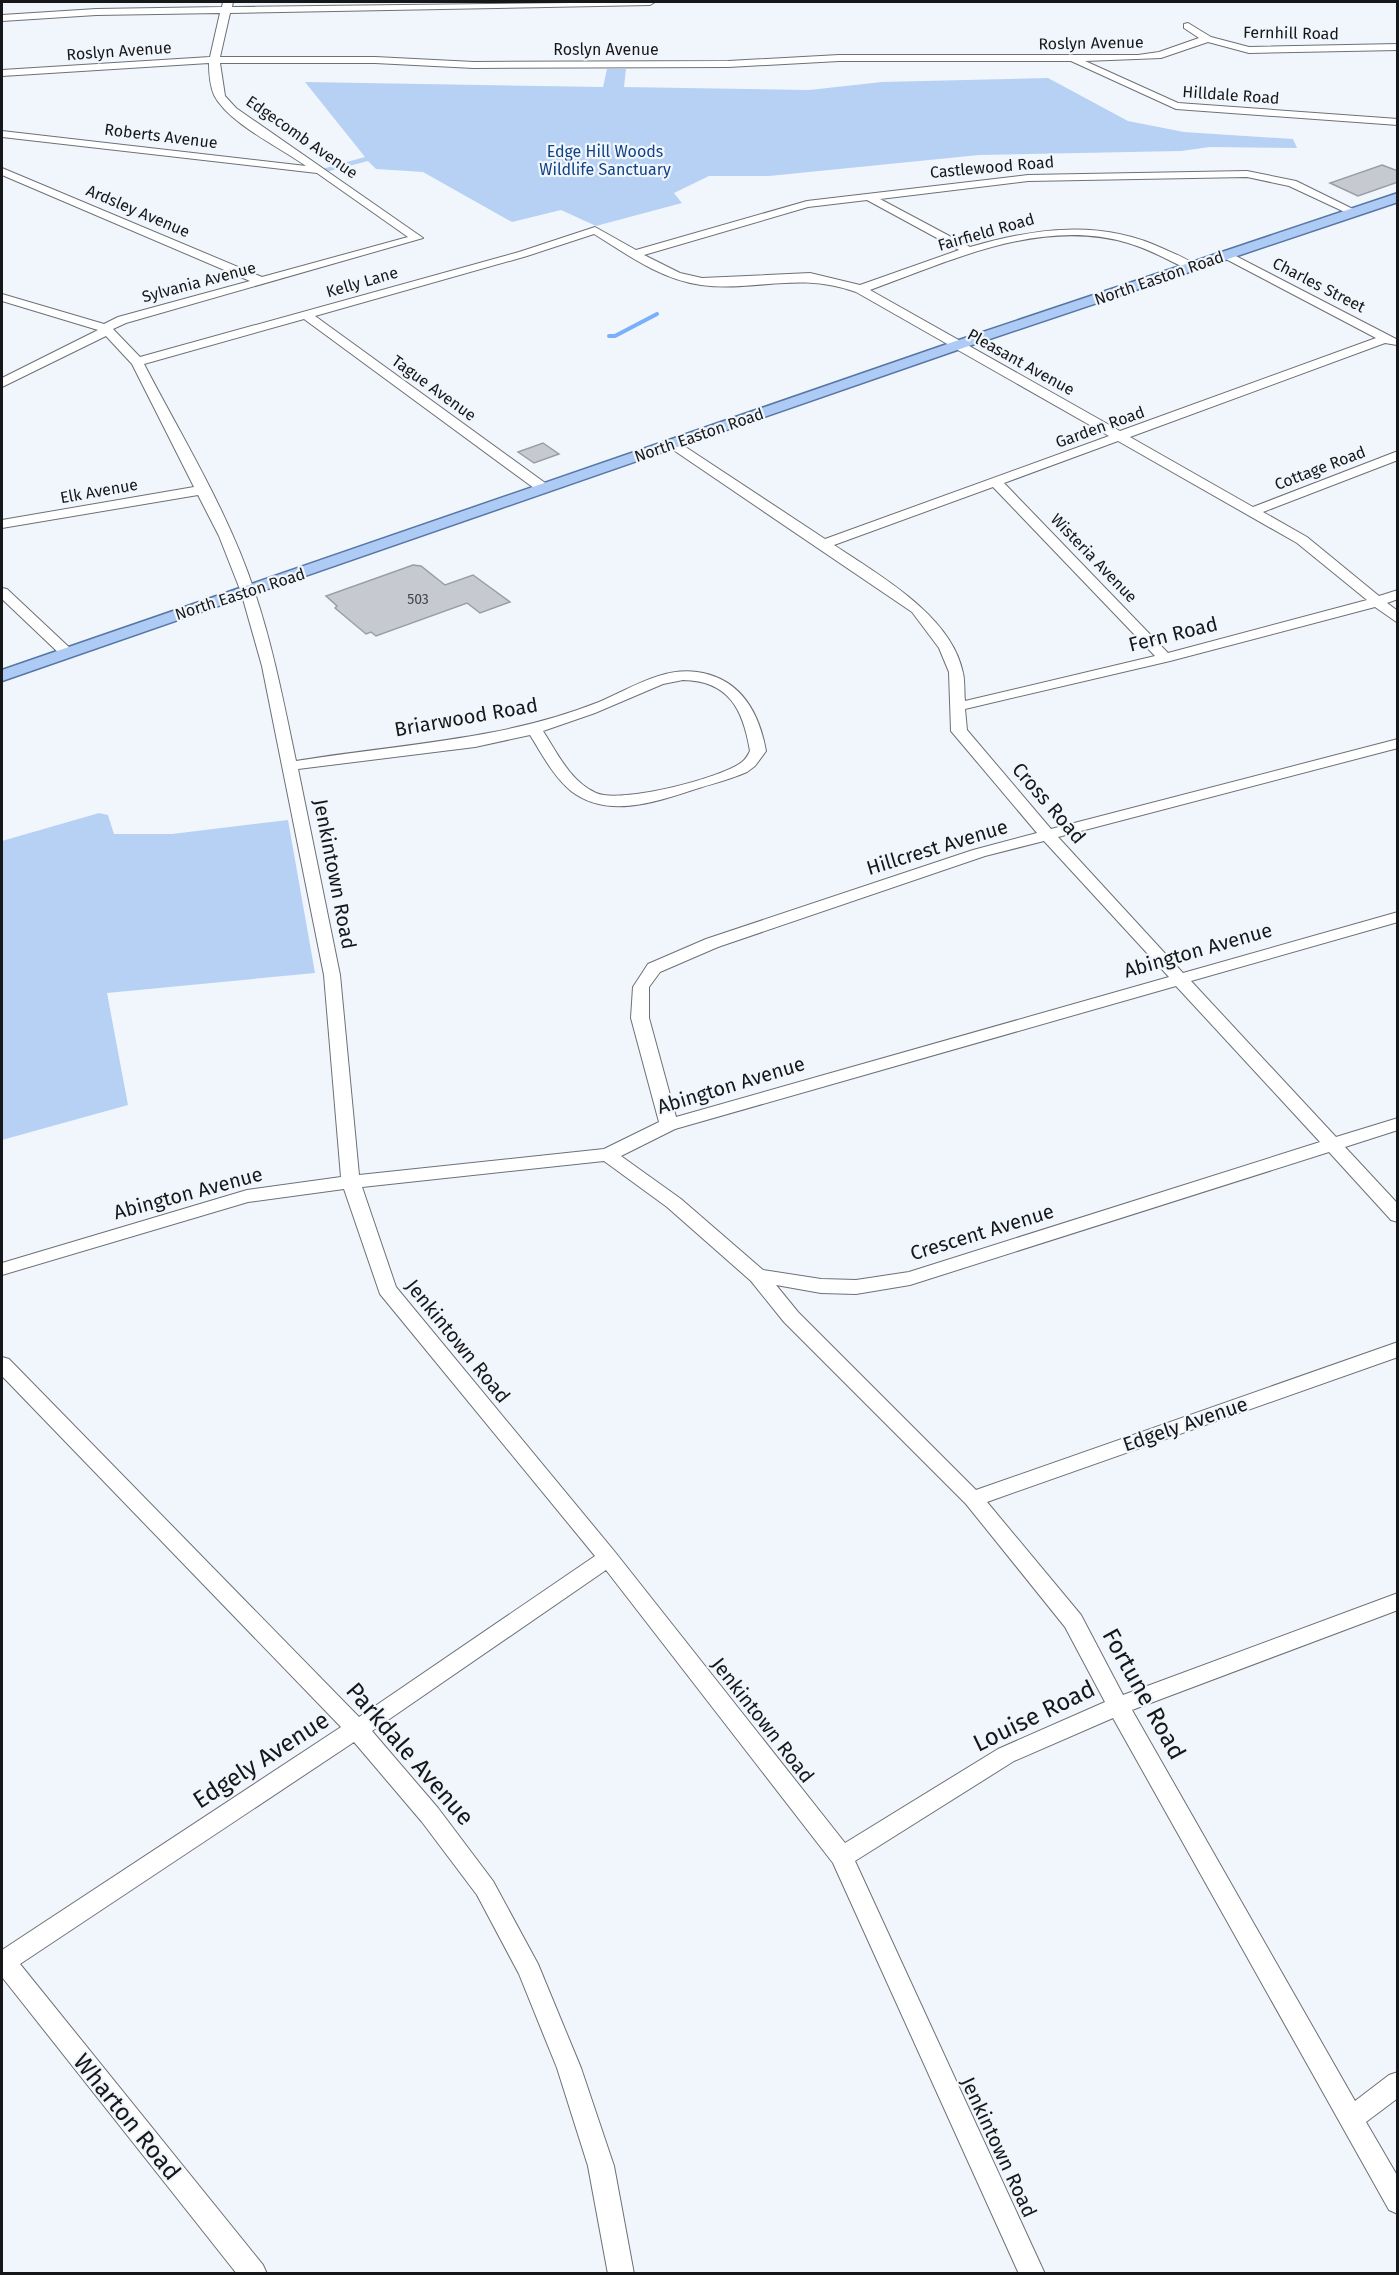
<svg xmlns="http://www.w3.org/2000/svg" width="1399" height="2275" font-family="'Fira Sans',sans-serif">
	<rect width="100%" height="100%" fill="#f1f6fc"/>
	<path fill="#b7d1f5" d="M607,69H626L624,87L809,90L882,82L1048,78L1128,121L1184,132L1293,139L1297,148L1210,147L1181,151L979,155L769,176H709L674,193L682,203L596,226L561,210L512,222L423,172L376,169L368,161L326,172L322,169L365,157L305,82L603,87Z
		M99,813L108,815L114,834H172L288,820L315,973L107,993L128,1105L2,1140V841Z"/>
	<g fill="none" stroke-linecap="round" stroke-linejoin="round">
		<path stroke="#7aaffb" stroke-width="4" d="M609,336H615L657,314"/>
	</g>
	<path fill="#c6cad0" stroke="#9a9ea4" stroke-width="1.5" d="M1382,165L1398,171V182L1358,196L1330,183Z
		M543,443L559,454L534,463L518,452Z
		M413,565L421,566L445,585L473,575L510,602L480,613L467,603L376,636L371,632L366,634L335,608L337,606L326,596Z"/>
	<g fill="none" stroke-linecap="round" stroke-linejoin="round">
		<g stroke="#6d7176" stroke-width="2">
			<path id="minor" d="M223,2H233L232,7L655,2L650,5L230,13L220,57H375L474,62L728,61L839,55H1138L1159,52L1199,38L1184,28V24L1188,23L1211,37L1249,47L1398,44V50L1249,53L1208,42L1161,58L1085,61L1178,103L1398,119V125L1176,109L1071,61H839L728,67L474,68L375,63H220L225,96L236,108L423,238L126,323L113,329L140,357L519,252L595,227L636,250L807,201L1028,175L1247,171L1296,181L1359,212L1349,214L1289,186L1247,177L1028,181L880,199L970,247C1035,228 1101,219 1164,249C1175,254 1189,259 1197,267L1187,269C1168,260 1149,249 1128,243C1041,217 950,261 870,290L1120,431L1376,338L1222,257V253H1230L1398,340L1397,345L1385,343L1130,437L1253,507L1398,451V460L1263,512L1307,537L1379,596L1398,590V599L1387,603L1398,611V623L1375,607L1170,661L965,709L967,730L1051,829L1398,739V748L1058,837L1183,973L1398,912V922L1191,981L1336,1137L1398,1118V1130L1345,1147L1398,1204V1222L1391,1220L1329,1152L910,1285L856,1294L821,1293L776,1285L798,1312L976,1490L1398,1342V1357L987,1502L1081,1615L1123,1695L1398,1593V1610L1132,1710L1355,2101L1389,2075L1398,2072V2098L1366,2122L1398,2177V2214L1389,2210L1113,1718L1014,1761L855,1861L1045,2274H1019L833,1863L606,1570L372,1731L438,1808L493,1881L538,1964L581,2068L614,2166L634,2274H608L588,2166L557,2068L519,1974L477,1895L422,1822L354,1742L20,1964L263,2265L267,2274H237L2,1977V1950L341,1727L2,1376V1357L9,1359L359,1717L595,1556L380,1294L344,1189L248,1202L2,1275V1263L247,1190L341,1177L324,975L262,666L241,592L219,536L198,495L2,528V520L194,487L132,364L106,336L2,387V378L98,330L2,301V294L104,324L118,317L250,281L2,175V168L262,277L408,237L317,173L2,137V131L306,166C281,148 228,123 214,95C210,85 209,74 209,63L2,76V70L210,57L220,13L96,15L2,21V15L96,9L222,7ZM867,200L959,250L860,285L810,273L702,278L680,273L644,255L808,207ZM594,234C628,255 660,279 701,285C757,292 798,271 856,292L1109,436L825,539L678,442H668L666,445L912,612L939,648L949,672L951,731L1037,833L973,850L706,939L648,964L633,987L631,1018L659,1122L604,1149L359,1175L340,975L298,769L475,747L530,735C542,754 553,776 571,791C608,820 659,801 699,788C715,783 731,779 747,772L755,766L766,751C759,712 740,678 697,672C662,667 630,689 599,702C501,741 399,744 296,761C284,704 273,647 255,593C229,513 183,439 144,364L304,319L538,491H548V485L315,316L527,256ZM1118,441L1297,543L1367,600L1168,653L1004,483ZM993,487L1155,656L965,701C964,692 965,682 963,673C952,616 879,575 834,545ZM683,680C729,681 743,709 750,751C748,755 746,759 742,762C722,778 621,804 596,793C570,781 558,754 543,731L595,713L663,684ZM1044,841L1169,977L676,1117L649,1018V987L660,972L718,947L985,856ZM1176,986L1320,1142L909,1272L856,1280L821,1279L763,1270L681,1199L621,1156L675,1129ZM604,1161L667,1207L751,1281L784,1322L966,1504L1065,1627L1105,1702L998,1749L845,1843L615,1552L396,1287L362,1187Z
				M2,588L7,589L72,650L74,653L72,656H62L2,599Z"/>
		</g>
		<g stroke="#5676a4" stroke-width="3">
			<path id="major" d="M1398,193V202L963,348L2,681V670L953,342Z"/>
		</g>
		<use href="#minor" fill="#fff" fill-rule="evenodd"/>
		<use href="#major" fill="#aecbf5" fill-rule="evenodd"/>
	</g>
	<g text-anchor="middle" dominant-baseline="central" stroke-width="4.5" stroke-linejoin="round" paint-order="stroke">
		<g font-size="14" fill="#424447">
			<text x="418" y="599">503</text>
		</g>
		<g font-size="16" fill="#161719" stroke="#f1f6fc">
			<text transform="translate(1291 33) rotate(1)">Fernhill Road</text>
			<text transform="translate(1091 43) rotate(-1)">Roslyn Avenue</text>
			<text x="606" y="49">Roslyn Avenue</text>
			<text transform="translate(119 51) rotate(-4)">Roslyn Avenue</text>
			<text transform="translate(1231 95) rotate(4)">Hilldale Road</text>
			<text transform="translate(161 136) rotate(7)">Roberts Avenue</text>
			<text transform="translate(302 137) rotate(35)">Edgecomb Avenue</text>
			<text transform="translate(992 167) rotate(-5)">Castlewood Road</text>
			<text transform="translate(138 211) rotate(23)">Ardsley Avenue</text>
			<text transform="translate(986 232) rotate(-16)">Fairfield Road</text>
			<text transform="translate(1159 278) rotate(-19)">North Easton Road</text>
			<text transform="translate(199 282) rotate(-15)">Sylvania Avenue</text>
			<text transform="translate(362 282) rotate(-16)">Kelly Lane</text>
			<text transform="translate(1319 285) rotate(27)">Charles Street</text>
			<text transform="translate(1021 362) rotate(29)">Pleasant Avenue</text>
			<text transform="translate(434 388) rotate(36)">Tague Avenue</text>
			<text transform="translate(1100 427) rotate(-20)">Garden Road</text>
			<text transform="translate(699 435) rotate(-19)">North Easton Road</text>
			<text transform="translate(1320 468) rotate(-21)">Cottage Road</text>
			<text transform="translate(99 491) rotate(-10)">Elk Avenue</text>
			<text transform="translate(1094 558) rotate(46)">Wisteria Avenue</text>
			<text transform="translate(240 594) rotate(-18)">North Easton Road</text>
		</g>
		<g font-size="16" fill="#114486" stroke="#f1f6fc">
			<text x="605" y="151">Edge Hill Woods<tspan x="605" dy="18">Wildlife Sanctuary</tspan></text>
		</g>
		<g font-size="20" fill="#161719" stroke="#f1f6fc">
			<text transform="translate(1173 634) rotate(-14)">Fern Road</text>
			<text transform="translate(466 717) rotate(-10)">Briarwood Road</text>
			<text transform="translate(1049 803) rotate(49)">Cross Road</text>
			<text transform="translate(937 847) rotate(-17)">Hillcrest Avenue</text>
			<text transform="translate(335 874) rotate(79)">Jenkintown Road</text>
			<text transform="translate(1198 950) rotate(-16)">Abington Avenue</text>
			<text transform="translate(731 1085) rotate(-17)">Abington Avenue</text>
			<text transform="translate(188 1193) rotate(-15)">Abington Avenue</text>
			<text transform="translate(982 1232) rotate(-17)">Crescent Avenue</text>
			<text transform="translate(458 1341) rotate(51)">Jenkintown Road</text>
			<text transform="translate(1185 1424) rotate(-19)">Edgely Avenue</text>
			<text transform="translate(763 1720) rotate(52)">Jenkintown Road</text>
			<text transform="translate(999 2147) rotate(65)">Jenkintown Road</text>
		</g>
		<g font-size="24" fill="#161719" stroke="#f1f6fc">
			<text transform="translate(1144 1694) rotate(61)">Fortune Road</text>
			<text transform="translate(1034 1716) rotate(-26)">Louise Road</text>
			<text transform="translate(410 1754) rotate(49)">Parkdale Avenue</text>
			<text transform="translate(261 1760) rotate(-33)">Edgely Avenue</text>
			<text transform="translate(127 2117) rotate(51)">Wharton Road</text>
		</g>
	</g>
	<rect width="1399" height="2275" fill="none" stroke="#161719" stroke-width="6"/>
</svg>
